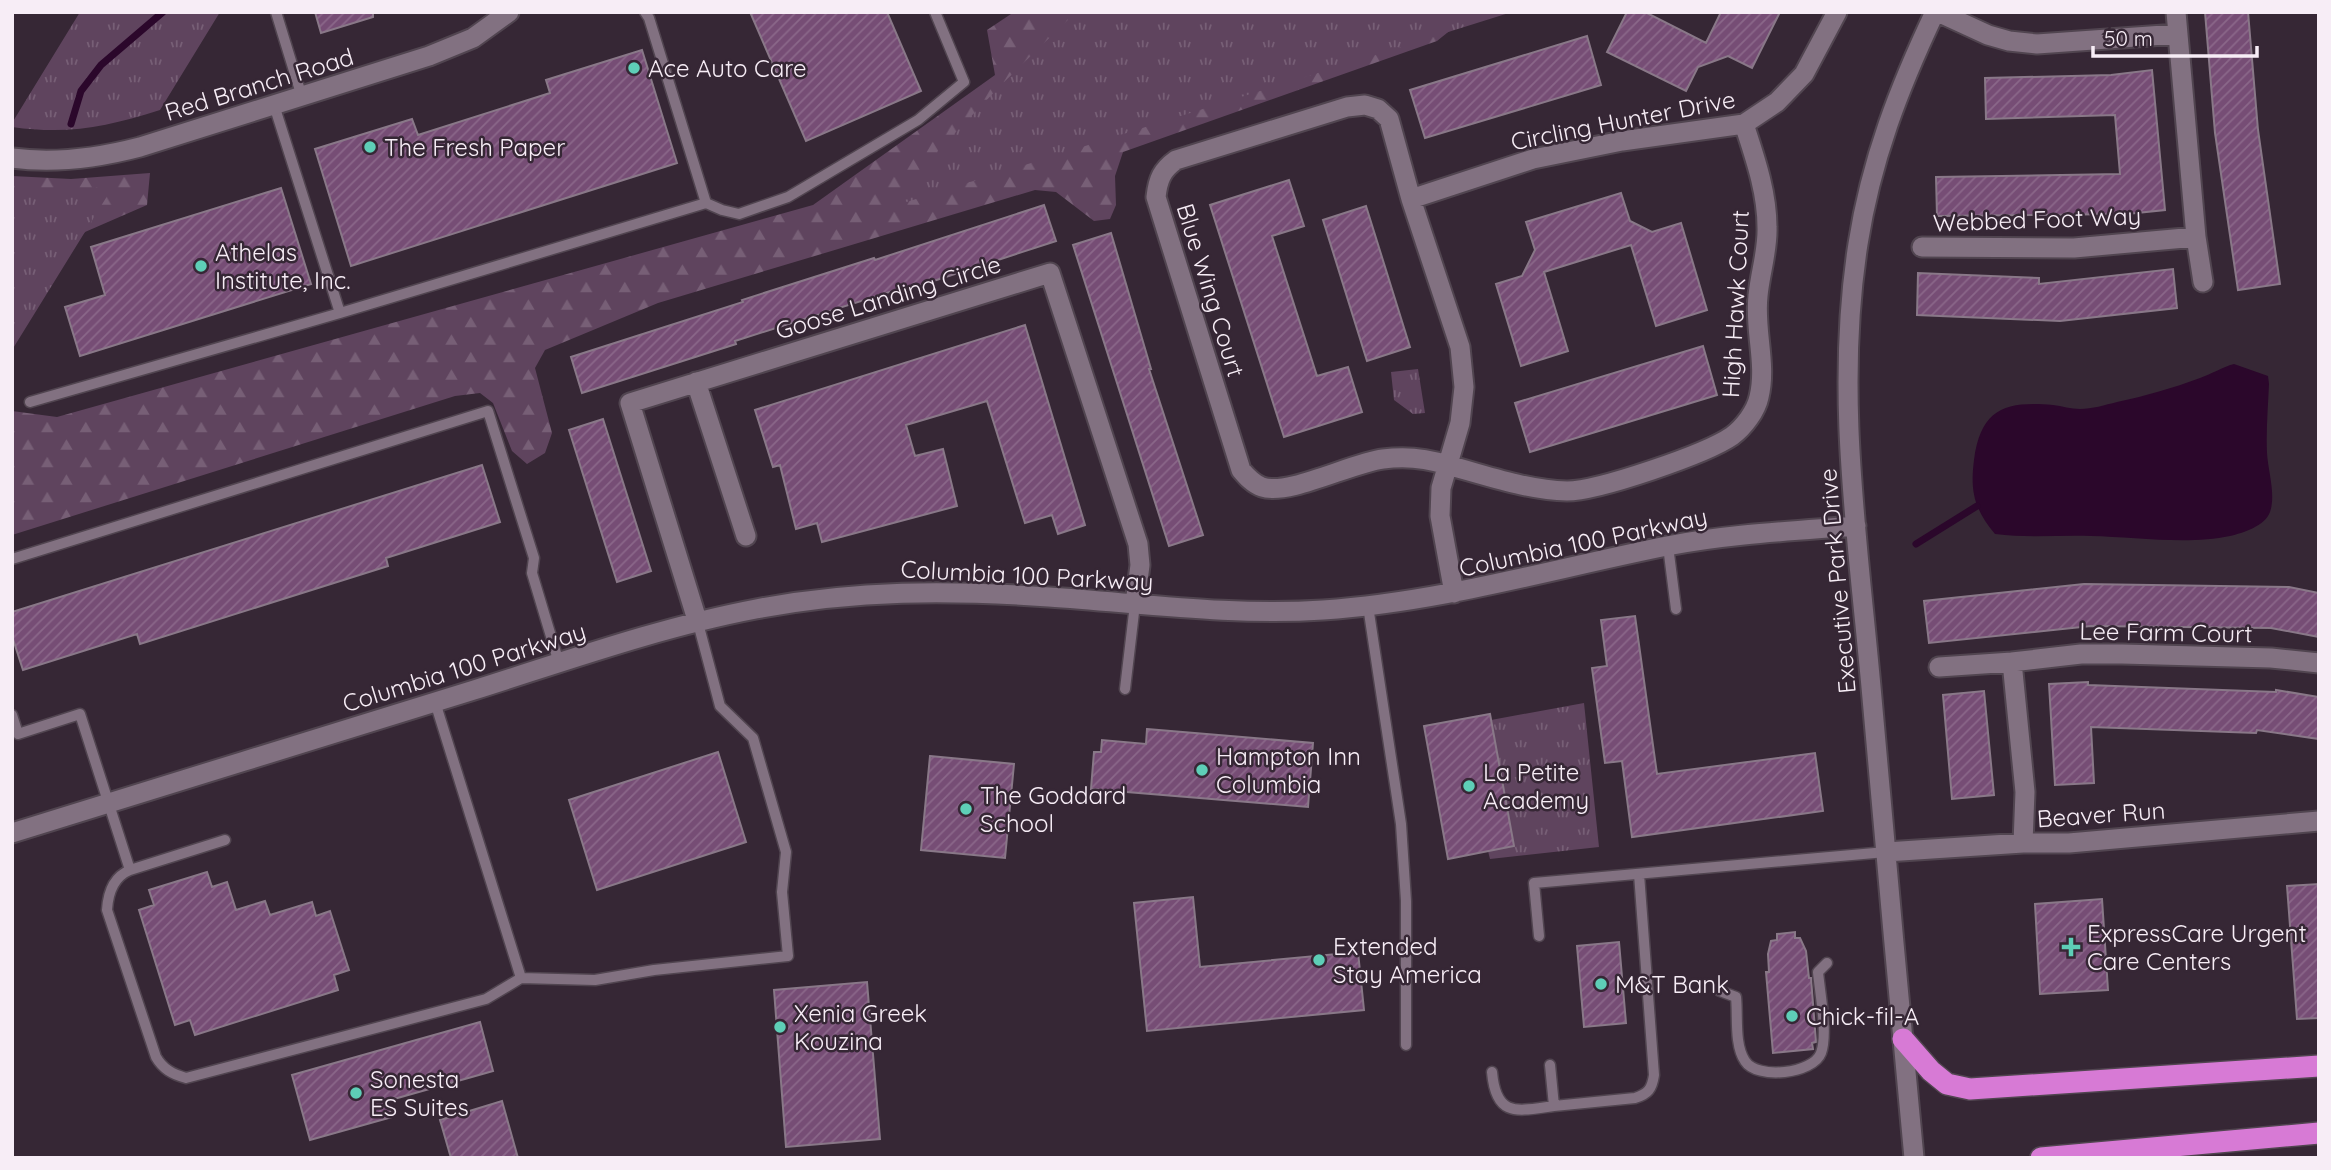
<svg xmlns="http://www.w3.org/2000/svg" width="2331" height="1170" font-family="Quicksand,sans-serif">
	<defs>
		<pattern id="forest-firs" width="22" height="20" patternUnits="userSpaceOnUse" patternTransform="scale(1.75)"><rect width="22" height="20" fill="#5f445e"/><path d="M5 1l3.5 6h-7zM16 11l3.5 6h-7z" fill="#775f76"/></pattern>
		<pattern id="park-tufts" width="24" height="20" patternUnits="userSpaceOnUse" patternTransform="scale(1.75)"><rect width="24" height="20" fill="#5f445e"/><path d="M3 7l-1-3M5 7V3M7 7l1-3M15 17l-1-3M17 17v-4M19 17l1-3" fill="none" stroke="#775f76"/></pattern>
		<pattern id="building-hatch" width="6" height="6" patternUnits="userSpaceOnUse" patternTransform="scale(1.75)"><rect width="6" height="6" fill="#764d75"/><path d="M-1 1l2-2M0 6l6-6M5 7l2-2" fill="none" stroke="#8a6789"/></pattern>
	</defs>
	<rect width="100%" height="100%" fill="#362735"/>
	<path fill="url(#forest-firs)" d="M1014,12H1473L1437,41L1123,152L1115,176L1116,205L1110,219L1094,221L1056,192L1035,190L658,303L545,350L535,368L552,433L545,453L527,464L512,451L493,403L480,393L455,396L12,535V411L57,417L813,205L995,75L987,30Z
		M150,173L147,205L85,232L12,304V176L71,179Z"/>
	<path fill="url(#park-tufts)" d="M80,12H220L160,110C106,127 69,135 12,127V123Z
		M1076,12H1512L881,210L1004,82Z
		M114,185L12,350V188L69,191Z
		M1418,369L1425,413L1413,414L1394,400L1391,372Z
		M1584,703L1599,847L1490,859L1488,851L1514,846L1491,720Z"/>
	<path fill="#2b072b" d="M2234,364L2268,376L2269,384C2268,407 2266,430 2267,453C2268,471 2276,494 2270,512C2265,526 2243,533 2230,536C2189,545 2133,537 2091,536C2059,535 2027,538 1995,534C1974,509 1970,491 1974,460C1981,408 2006,401 2053,405C2062,406 2071,409 2080,409C2092,409 2105,405 2117,402C2145,396 2173,388 2200,378C2212,374 2222,367 2234,364Z"/>
	<g fill="none" stroke-linecap="round" stroke-linejoin="round">
		<path stroke="#2b072b" stroke-width="7" d="M71,124L81,91L101,65L163,12
			M1916,544L1977,506"/>
	</g>
	<path fill="url(#building-hatch)" stroke="#897888" stroke-width="2" d="M315,12H373V17L321,33Z
		M750,12H887L921,91L806,141Z
		M1627,12H1645L1706,43L1721,12H1780L1752,68L1728,56L1698,67L1686,91L1607,52Z
		M2205,12H2248L2258,130L2280,284L2238,290L2215,133Z
		M1587,36L1601,85L1425,138L1410,90Z
		M642,50L677,163L351,266L315,149L412,119L418,135L550,93L546,80Z
		M2152,70L2165,210L2127,214L1937,216L1936,177L2120,174L2115,115L1986,119L1985,78L2111,75Z
		M1289,180L1304,226L1272,236L1317,376L1348,367L1362,412L1284,437L1210,205Z
		M281,188L311,284L80,356L65,307L105,295L91,247Z
		M1621,193L1630,221L1652,232L1681,223L1707,310L1656,326L1631,245L1544,272L1568,351L1521,366L1496,284L1522,276L1535,250L1526,222Z
		M1044,205L1056,241L903,291L902,288L735,341L736,344L582,393L571,357L743,302L742,300L874,258L875,260Z
		M1366,206L1410,347L1367,361L1323,220Z
		M1111,233L1151,369H1149L1203,535L1169,546L1073,245Z
		M2173,269L2177,308L2060,321L1917,315L1918,273L2039,278V284Z
		M1025,325L1085,525L1058,534L1052,515L1025,523L987,401L906,425L915,456L943,449L957,506L822,542L817,523L796,529L780,465L773,467L755,410Z
		M1703,346L1717,395L1530,452L1515,403Z
		M603,419L651,571L617,582L569,430Z
		M482,465L500,522L386,558L388,566L140,644L137,634L23,670L12,636V612Z
		M2084,584L2289,587L2319,593V637L2271,628L2091,626L1929,643L1924,601Z
		M1635,616L1657,774L1815,753L1823,811L1632,837L1622,761L1605,763L1592,668L1607,666L1601,620Z
		M2088,682V685L2276,692V690L2319,697V739L2257,730L2256,733L2091,727L2094,783L2055,785L2049,684Z
		M1984,691L1994,795L1952,799L1943,695Z
		M1490,714L1514,846L1448,859L1424,726Z
		M1147,729L1313,743L1308,807L1091,789L1094,752H1101L1102,740L1146,744Z
		M718,752L746,842L597,890L569,800Z
		M930,756L1014,764L1005,858L921,850Z
		M207,872L212,887L227,882L236,910L265,901L270,915L312,902L316,916L330,911L349,970L334,975L338,990L195,1035L190,1020L175,1025L139,910L154,905L149,890Z
		M2319,884V1018L2297,1019L2287,886Z
		M1193,897L1200,967L1358,952L1364,1010L1147,1031L1134,903Z
		M2102,899L2108,990L2040,994L2035,904Z
		M1795,932V938H1800L1806,951L1809,978H1811L1816,1042L1812,1043L1813,1049L1773,1053L1766,972H1769L1768,954L1771,941L1777,940V934Z
		M1619,942L1626,1023L1584,1027L1577,946Z
		M867,982L880,1139L786,1147L774,990Z
		M480,1022L493,1071L387,1101L392,1117L310,1140L292,1075Z
		M502,1101L518,1158H451L440,1120Z"/>
	<g fill="none" stroke-linecap="round" stroke-linejoin="round">
		<g stroke="#514550" stroke-width="13">
			<path id="lane" d="M276,12L302,97
				M645,12L649,18L706,203L722,210L739,214L788,197L918,120L964,82L935,12
				M274,105L340,313
				M30,402L340,313L706,203
				M1668,546L1676,609
				M12,559L488,411L534,558L532,573L559,663
				M1368,606L1401,824L1406,901V1045
				M1125,689L1135,604
				M435,702L521,978L595,980L654,970L788,956L782,892L786,852L753,738L720,706L698,623
				M12,715L18,734L80,714L130,870C113,877 108,893 107,910L156,1057C163,1069 172,1074 186,1078L486,999L521,978
				M130,870L225,840
				M1539,936L1534,883L1886,852
				M1720,991L1736,997C1738,1015 1734,1045 1745,1061C1757,1080 1813,1074 1821,1053C1828,1034 1820,994 1818,972L1827,963
				M1492,1072C1496,1118 1517,1111 1554,1106L1550,1065
				M1554,1106L1635,1098C1648,1094 1652,1089 1654,1075L1639,874"/>
		</g>
		<g stroke="#514550" stroke-width="23">
			<path id="street" d="M1938,12L1988,35L2009,41L2037,44L2178,34
				M2176,12L2196,237L2203,282
				M12,158C56,164 98,158 140,147L429,56L473,38L509,12
				M1411,199L1533,159L1622,141L1744,124L1777,102L1804,74L1837,12
				M1922,247L2074,248L2196,237
				M696,382L746,536
				M1454,593L1440,516L1441,488L1460,423L1464,387L1460,347L1411,199L1389,119L1378,109L1365,105L1347,107L1176,160C1162,170 1158,179 1156,197L1241,470C1247,477 1253,484 1262,487C1289,496 1351,463 1383,459C1405,456 1426,458 1447,465C1486,475 1526,490 1567,491C1598,491 1706,454 1732,436C1744,427 1756,411 1759,397C1767,364 1754,329 1758,296C1760,273 1768,250 1767,227C1767,192 1755,158 1744,124
				M698,623L630,403L1050,273L1138,544L1140,565L1135,604
				M1939,667L2012,662
				M12,833C166,786 320,737 474,690C566,661 661,627 756,609C856,590 948,590 1049,597C1140,603 1231,616 1323,610C1441,602 1552,569 1667,546C1729,534 1793,531 1856,526
				M2023,843L2025,792L2012,662L2081,654H2122L2271,658L2319,663
				M1886,852L2023,843H2069L2319,821
				M1914,1158C1899,1005 1886,851 1872,698C1859,548 1834,395 1858,244C1871,160 1899,88 1935,12"/>
		</g>
		<g stroke="#514550" stroke-width="24">
			<path id="highway" d="M1903,1039L1931,1071L1947,1084L1970,1089L2319,1066
				M2041,1158L2319,1133"/>
		</g>
		<use href="#lane" stroke="#827181" stroke-width="10"/>
		<use href="#street" stroke="#827181" stroke-width="19"/>
		<use href="#highway" stroke="#d77ad5" stroke-width="21"/>
	</g>
	<g fill="#5eceb7" stroke="#362735" stroke-width="2.5">
		<circle cx="634" cy="68" r="7"/>
		<circle cx="370" cy="147" r="7"/>
		<circle cx="201" cy="266" r="7"/>
		<circle cx="1202" cy="770" r="7"/>
		<circle cx="1469" cy="786" r="7"/>
		<circle cx="966" cy="809" r="7"/>
		<path d="M2067.5 936.5h7v7h7v7h-7v7h-7v-7h-7v-7h7z"/>
		<circle cx="1319" cy="960" r="7"/>
		<circle cx="1601" cy="984" r="7"/>
		<circle cx="1792" cy="1016" r="7"/>
		<circle cx="780" cy="1027" r="7"/>
		<circle cx="356" cy="1093" r="7"/>
	</g>
	<g text-anchor="middle" dominant-baseline="central" stroke-width="5" stroke-linejoin="round" paint-order="stroke">
		<g font-size="24" fill="#f7edf6" stroke="#362735" text-anchor="start">
			<text x="648" y="68">Ace Auto Care</text>
			<text x="384" y="147">The Fresh Paper</text>
			<text x="215" y="252">Athelas<tspan x="215" dy="28">Institute, Inc.</tspan></text>
			<text x="1216" y="756">Hampton Inn<tspan x="1216" dy="28">Columbia</tspan></text>
			<text x="1483" y="772">La Petite<tspan x="1483" dy="28">Academy</tspan></text>
			<text x="980" y="795">The Goddard<tspan x="980" dy="28">School</tspan></text>
			<text x="2087" y="933">ExpressCare Urgent<tspan x="2087" dy="28">Care Centers</tspan></text>
			<text x="1333" y="946">Extended<tspan x="1333" dy="28">Stay America</tspan></text>
			<text x="1615" y="984">M&amp;T Bank</text>
			<text x="794" y="1013">Xenia Greek<tspan x="794" dy="28">Kouzina</tspan></text>
			<text x="1806" y="1016">Chick-fil-A</text>
			<text x="370" y="1079">Sonesta<tspan x="370" dy="28">ES Suites</tspan></text>
		</g>
		<g font-size="24" fill="#f7edf6" stroke="#362735">
			<text transform="translate(259 84) rotate(-17)">Red Branch Road</text>
			<text transform="translate(1623 120) rotate(-11)">Circling Hunter Drive</text>
			<text transform="translate(2037 219) rotate(-2)">Webbed Foot Way</text>
			<text transform="translate(1211 290) rotate(73)">Blue Wing Court</text>
			<text transform="translate(888 297) rotate(-17)">Goose Landing Circle</text>
			<text transform="translate(1735 304) rotate(-87)">High Hawk Court</text>
			<text transform="translate(1583 542) rotate(-12)">Columbia 100 Parkway</text>
			<text transform="translate(1027 575) rotate(3)">Columbia 100 Parkway</text>
			<text transform="translate(1837 581) rotate(-95)">Executive Park Drive</text>
			<text transform="translate(2166 632) rotate(1)">Lee Farm Court</text>
			<text transform="translate(464 667) rotate(-17)">Columbia 100 Parkway</text>
			<text transform="translate(2101 814) rotate(-4)">Beaver Run</text>
		</g>
	</g>
	<rect width="2331" height="1170" fill="none" stroke="#f7edf6" stroke-width="28"/>
	<path d="M2093 46v10h164v-10" fill="none" stroke="#f7edf6" stroke-width="3.5"/>
	<text x="2104" y="46" font-size="21" fill="#f7edf6" stroke="#362735" stroke-width="5" paint-order="stroke">50 m</text>
</svg>
